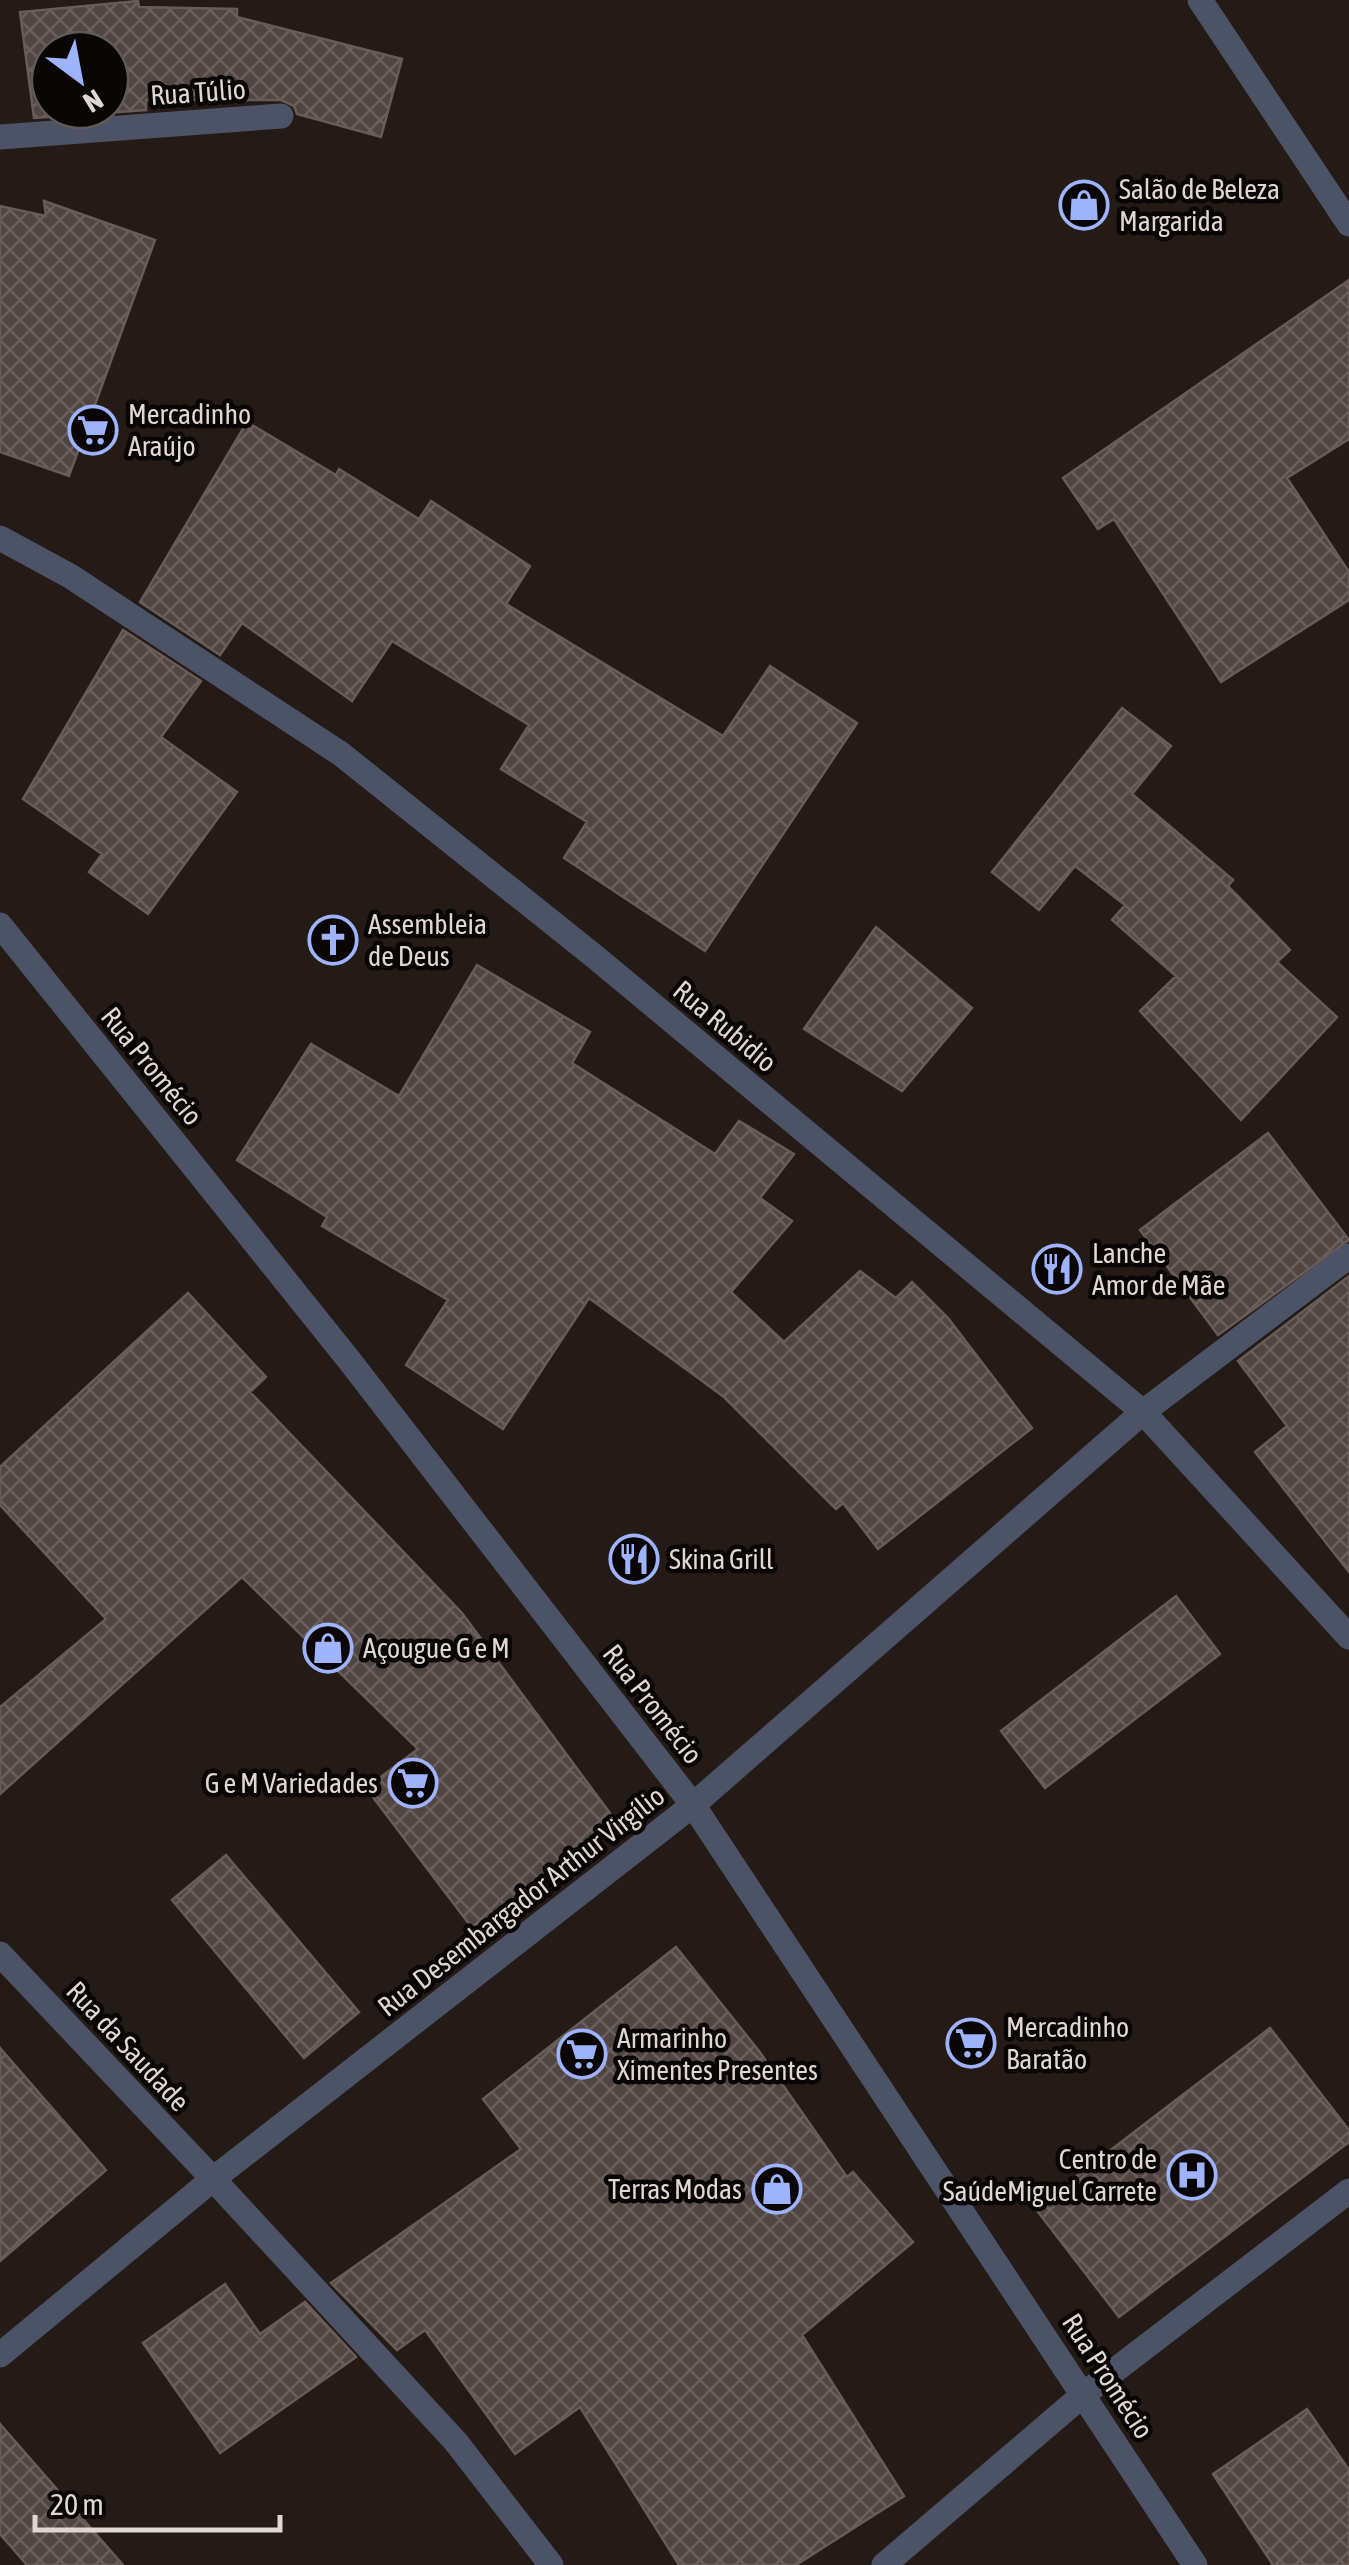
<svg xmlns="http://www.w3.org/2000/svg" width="1349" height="2565" font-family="'Asap Condensed',sans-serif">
	<defs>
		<pattern id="building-cross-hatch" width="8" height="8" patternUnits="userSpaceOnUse" patternTransform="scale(2.5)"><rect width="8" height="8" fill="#514541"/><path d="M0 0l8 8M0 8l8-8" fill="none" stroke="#6a5f5c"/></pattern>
	</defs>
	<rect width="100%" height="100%" fill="#241a16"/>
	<path fill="url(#building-cross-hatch)" stroke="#695c57" stroke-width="2.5" fill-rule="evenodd" d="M138,1L139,7L237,9V17L402,59L381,137L297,114L294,106L281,100H146V110L34,118L20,12ZM50,50H110V110H50Z
		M44,201L155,240L69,476L0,452V206L46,216Z
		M1349,280V439L1287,478L1349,572V600L1221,682L1114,519L1098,529L1063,478Z
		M247,422L336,475L339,469L419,519L431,501L530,566L506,604L723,736L770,666L857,723L705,951L564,858L587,822L501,769L529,725L392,641L352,701L242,623L220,655L140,602Z
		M123,630L201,681L161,737L237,792L148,914L89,872L102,854L23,799Z
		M1122,708L1171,746L1132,794L1233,880L1228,886L1290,950L1277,962L1337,1017L1241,1120L1140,1011L1176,976L1112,920L1125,905L1075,866L1039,910L992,872Z
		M876,927L972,1008L902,1091L804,1029Z
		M477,965L590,1032L572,1063L715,1154L739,1121L794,1154L760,1198L792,1221L731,1292L784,1342L860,1271L896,1298L912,1282L948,1318L1032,1428L878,1549L843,1503L836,1509L724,1397L589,1298L503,1429L406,1365L448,1300L322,1226L327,1217L237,1160L311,1044L399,1096Z
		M1268,1133L1349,1240L1218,1335L1140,1230Z
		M1349,1276V1572L1255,1452L1287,1426L1238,1361Z
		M188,1293L266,1377L250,1392L462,1613L618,1824L535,1886L542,1895L482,1941L366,1788L418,1749L242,1577L0,1794V1707L106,1619L0,1505V1467Z
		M1176,1596L1220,1654L1045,1788L1001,1731Z
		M226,1855L359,2012L304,2058L172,1900Z
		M676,1947L759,2051L847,2177L853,2172L913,2242L802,2335L904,2496L796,2565H679L580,2407L515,2454L425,2330L397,2350L331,2283L521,2149L483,2099Z
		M1270,2028L1349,2130V2142L1119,2317L1035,2208Z
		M0,2048L106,2170L0,2261Z
		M225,2284L260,2334L305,2302L356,2357L220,2453L143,2343Z
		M1307,2409L1349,2470V2565H1273L1213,2474Z
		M0,2424L123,2565H27L0,2534Z"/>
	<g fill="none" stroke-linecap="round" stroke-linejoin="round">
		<path stroke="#4d5367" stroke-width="25" d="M213,2179L456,2442L551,2565"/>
		<path stroke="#4d5367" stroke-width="25" d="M0,137L281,116
			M0,538L70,576L341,754L594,956L1143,1412L1349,1637
			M0,925L349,1360L693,1805L1195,2565
			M0,1954L213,2179
			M0,2355L213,2179L693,1805L1143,1412L1349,1256
			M884,2565L1084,2394L1349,2191"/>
		<path stroke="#4d5367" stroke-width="25" d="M1200,0L1349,224"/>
	</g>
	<defs>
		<g id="shop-ring" transform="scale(2.5)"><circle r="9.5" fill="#0a0605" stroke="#9fb3fd" stroke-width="1.5"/><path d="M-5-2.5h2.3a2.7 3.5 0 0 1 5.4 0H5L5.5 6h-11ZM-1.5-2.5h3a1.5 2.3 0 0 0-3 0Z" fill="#9fb3fd"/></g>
		<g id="supermarket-ring" transform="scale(2.5)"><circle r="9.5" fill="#0a0605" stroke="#9fb3fd" stroke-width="1.5"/><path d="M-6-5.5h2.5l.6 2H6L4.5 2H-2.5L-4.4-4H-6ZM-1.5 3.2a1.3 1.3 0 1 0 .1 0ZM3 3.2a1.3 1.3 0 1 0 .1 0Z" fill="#9fb3fd"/></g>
		<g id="church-ring" transform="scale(2.5)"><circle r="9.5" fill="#0a0605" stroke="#9fb3fd" stroke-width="1.5"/><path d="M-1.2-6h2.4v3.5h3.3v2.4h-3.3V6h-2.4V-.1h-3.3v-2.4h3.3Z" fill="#9fb3fd"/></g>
		<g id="restaurant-ring" transform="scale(2.5)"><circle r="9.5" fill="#0a0605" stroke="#9fb3fd" stroke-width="1.5"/><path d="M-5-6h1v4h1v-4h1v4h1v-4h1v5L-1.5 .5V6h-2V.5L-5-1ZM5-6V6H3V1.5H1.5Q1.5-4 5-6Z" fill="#9fb3fd"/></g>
		<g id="hospital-ring" transform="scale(2.5)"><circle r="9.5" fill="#0a0605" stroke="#9fb3fd" stroke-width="1.5"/><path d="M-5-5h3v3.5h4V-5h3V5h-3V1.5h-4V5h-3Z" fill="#9fb3fd"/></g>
	</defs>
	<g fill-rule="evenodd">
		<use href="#shop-ring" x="1084" y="205"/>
		<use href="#supermarket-ring" x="93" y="430"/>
		<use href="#church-ring" x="333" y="940"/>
		<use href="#restaurant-ring" x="1057" y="1269"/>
		<use href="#restaurant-ring" x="634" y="1559"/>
		<use href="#shop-ring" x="328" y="1648"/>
		<use href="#supermarket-ring" x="413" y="1783"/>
		<use href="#supermarket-ring" x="971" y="2043"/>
		<use href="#supermarket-ring" x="582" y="2054"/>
		<use href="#hospital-ring" x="1192" y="2175"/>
		<use href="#shop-ring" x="777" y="2189"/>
	</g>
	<g text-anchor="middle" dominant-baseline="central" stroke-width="9" stroke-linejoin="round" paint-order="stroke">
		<g font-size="28" fill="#dfd7d4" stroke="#0a0605">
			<text transform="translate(198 92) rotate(-4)">Rua Túlio</text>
			<text transform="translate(725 1026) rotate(40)">Rua Rubidio</text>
			<text transform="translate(152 1066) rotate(51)">Rua Promécio</text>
			<text transform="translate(653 1704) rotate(52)">Rua Promécio</text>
			<text transform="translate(521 1901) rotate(-38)">Rua Desembargador Arthur Virgílio</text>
			<text transform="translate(128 2046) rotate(47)">Rua da Saudade</text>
			<text transform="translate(1108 2376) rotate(57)">Rua Promécio</text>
		</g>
		<g font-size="28" fill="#dfd7d4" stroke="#0a0605" text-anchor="start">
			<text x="1119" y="189">Salão de Beleza<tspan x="1119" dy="32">Margarida</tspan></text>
			<text x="128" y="414">Mercadinho<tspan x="128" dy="32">Araújo</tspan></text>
			<text x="368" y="924">Assembleia<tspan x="368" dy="32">de Deus</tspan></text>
			<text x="1092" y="1253">Lanche<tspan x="1092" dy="32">Amor de Mãe</tspan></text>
			<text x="669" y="1559">Skina Grill</text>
			<text x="363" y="1648">Açougue G e M</text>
			<text x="378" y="1783" text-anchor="end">G e M Variedades</text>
			<text x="1006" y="2027">Mercadinho<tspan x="1006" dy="32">Baratão</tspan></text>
			<text x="617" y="2038">Armarinho<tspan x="617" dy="32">Ximentes Presentes</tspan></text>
			<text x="1157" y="2159" text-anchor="end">Centro de<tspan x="1157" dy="32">SaúdeMiguel Carrete</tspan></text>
			<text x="742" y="2189" text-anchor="end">Terras Modas</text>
		</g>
	</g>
	<g transform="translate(80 80) rotate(148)"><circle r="48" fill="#0a0605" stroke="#5f5a58" stroke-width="2.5"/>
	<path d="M0-8L18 38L0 25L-18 38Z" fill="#9fb3fd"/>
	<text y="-15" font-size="28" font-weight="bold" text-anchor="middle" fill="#dfd7d4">N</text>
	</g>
	<path d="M35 2515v15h245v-15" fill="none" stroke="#dfd7d4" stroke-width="5"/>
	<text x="50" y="2515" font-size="30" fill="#dfd7d4" stroke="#0a0605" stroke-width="8" paint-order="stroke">20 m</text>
</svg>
